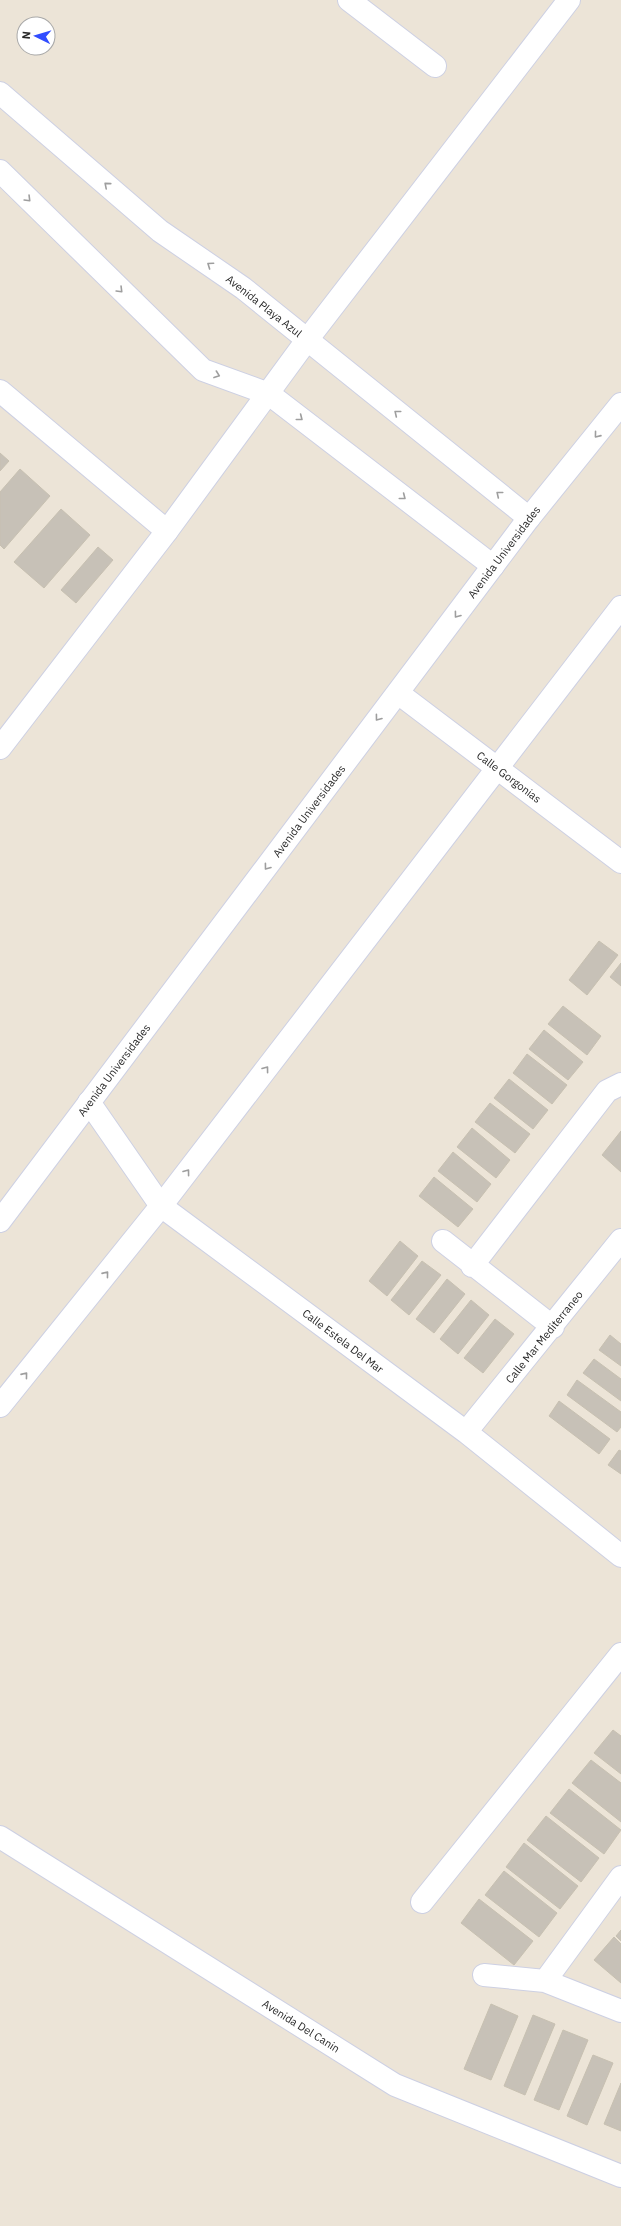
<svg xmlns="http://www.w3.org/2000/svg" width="621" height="2226" font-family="'IBM Plex Sans',sans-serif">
	<rect width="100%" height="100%" fill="#ece4d7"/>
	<path fill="#c7c1b7" stroke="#c7c0b1" d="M0,453L9,461L0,471Z
		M20,469L50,496L4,549L0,545V492Z
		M61,509L90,535L44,588L14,562Z
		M98,547L113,560L76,603L61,590Z
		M599,941L618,955L587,995L569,980Z
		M621,963V986L610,977Z
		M563,1006L601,1036L587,1055L548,1024Z
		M544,1030L583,1062L568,1080L529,1049Z
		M527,1054L567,1085L552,1104L513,1073Z
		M509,1079L548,1110L533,1129L494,1098Z
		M490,1103L530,1134L515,1153L475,1122Z
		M472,1128L510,1160L496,1178L457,1147Z
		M621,1131V1172L602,1155Z
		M453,1152L491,1184L477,1202L438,1171Z
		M434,1177L473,1209L458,1227L419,1196Z
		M400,1241L418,1256L387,1296L369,1281Z
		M422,1261L441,1275L409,1315L391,1300Z
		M447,1279L465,1294L434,1333L416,1319Z
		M471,1300L489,1315L458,1354L440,1339Z
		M495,1319L514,1334L483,1373L464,1358Z
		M610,1335L621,1344V1366L599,1350Z
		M594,1359L621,1379V1401L583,1373Z
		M577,1380L621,1412V1427L617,1432L567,1395Z
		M559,1401L610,1439L599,1454L549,1416Z
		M619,1450L621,1451V1474L608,1465Z
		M613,1730L621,1736V1774L594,1753Z
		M591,1760L621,1783V1822L572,1783Z
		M569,1789L621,1830L604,1854L550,1813Z
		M546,1816L599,1858L581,1882L527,1840Z
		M524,1843L578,1886L560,1909L506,1867Z
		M504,1871L557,1913L539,1937L485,1895Z
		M479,1899L533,1941L514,1965L461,1923Z
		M621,1930V1941L616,1936Z
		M614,1937L621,1944V1983L594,1960Z
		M491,2004L518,2016L491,2080L464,2069Z
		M533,2015L555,2024L525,2095L504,2086Z
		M563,2030L588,2040L559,2110L534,2100Z
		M593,2055L613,2063L587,2125L567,2116Z
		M621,2083V2131L604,2124Z"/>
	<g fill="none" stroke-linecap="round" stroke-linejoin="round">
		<g stroke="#cdd0e3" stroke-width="24">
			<path id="street" d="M349,0L435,66
				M0,93L160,231L243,288L529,518
				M0,171L203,370L269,394L493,566
				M0,391L167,531
				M398,693L621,862
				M89,1102L161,1206L466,1432L621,1556
				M443,1241L553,1327
				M472,1266L607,1091L621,1084
				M466,1432L621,1240
				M422,1902L621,1654
				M484,1975L545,1981L621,1877
				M545,1981L621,2011"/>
		</g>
		<g stroke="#cdd0e3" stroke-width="24">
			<path id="secondary" d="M0,748L167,531L307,340L569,0
				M0,1221L529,518L621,404
				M0,1406L161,1206L621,607
				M0,1837L395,2085L621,2176"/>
		</g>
		<use href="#street" stroke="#fff" stroke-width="22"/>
		<use href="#secondary" stroke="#fff" stroke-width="22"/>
	</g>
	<defs><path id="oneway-chevron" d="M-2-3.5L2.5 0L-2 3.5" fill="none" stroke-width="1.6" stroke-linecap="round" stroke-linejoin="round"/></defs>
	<g stroke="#9e9e9e">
		<use href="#oneway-chevron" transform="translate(107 185) rotate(-139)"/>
		<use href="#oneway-chevron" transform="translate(28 199) rotate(45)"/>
		<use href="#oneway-chevron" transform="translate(210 265) rotate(-145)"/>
		<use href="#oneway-chevron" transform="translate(120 290) rotate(45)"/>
		<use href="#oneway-chevron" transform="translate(217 375) rotate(20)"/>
		<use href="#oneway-chevron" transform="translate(397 413) rotate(-141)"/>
		<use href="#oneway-chevron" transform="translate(300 418) rotate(38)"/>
		<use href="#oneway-chevron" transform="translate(597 435) rotate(129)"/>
		<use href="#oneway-chevron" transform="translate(499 494) rotate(-141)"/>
		<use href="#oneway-chevron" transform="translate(403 497) rotate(38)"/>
		<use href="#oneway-chevron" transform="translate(457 615) rotate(127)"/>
		<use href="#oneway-chevron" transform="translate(378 718) rotate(127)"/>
		<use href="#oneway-chevron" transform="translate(267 867) rotate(127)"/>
		<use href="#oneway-chevron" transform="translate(266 1069) rotate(-53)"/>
		<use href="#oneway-chevron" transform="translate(187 1172) rotate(-53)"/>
		<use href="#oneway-chevron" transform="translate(106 1274) rotate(-51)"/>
		<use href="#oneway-chevron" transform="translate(25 1375) rotate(-51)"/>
	</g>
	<g text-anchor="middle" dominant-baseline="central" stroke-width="3.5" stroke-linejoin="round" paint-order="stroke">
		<g font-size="11" fill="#282828" stroke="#fff">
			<text transform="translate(264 306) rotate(38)">Avenida Playa Azul</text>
			<text transform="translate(504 552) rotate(-53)">Avenida Universidades</text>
			<text transform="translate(509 777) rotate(37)">Calle Gorgonias</text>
			<text transform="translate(309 811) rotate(-53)">Avenida Universidades</text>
			<text transform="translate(114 1070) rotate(-53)">Avenida Universidades</text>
			<text transform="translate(544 1337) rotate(-51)">Calle Mar Mediterraneo</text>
			<text transform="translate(343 1341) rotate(37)">Calle Estela Del Mar</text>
			<text transform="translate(301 2026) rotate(32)">Avenida Del Canin</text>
		</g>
	</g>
	<g transform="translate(36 36) rotate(275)"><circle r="19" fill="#ffffff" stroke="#a9a9a9"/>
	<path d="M0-3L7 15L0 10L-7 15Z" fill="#314dff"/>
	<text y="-6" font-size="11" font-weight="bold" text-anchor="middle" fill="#282828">N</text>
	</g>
</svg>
